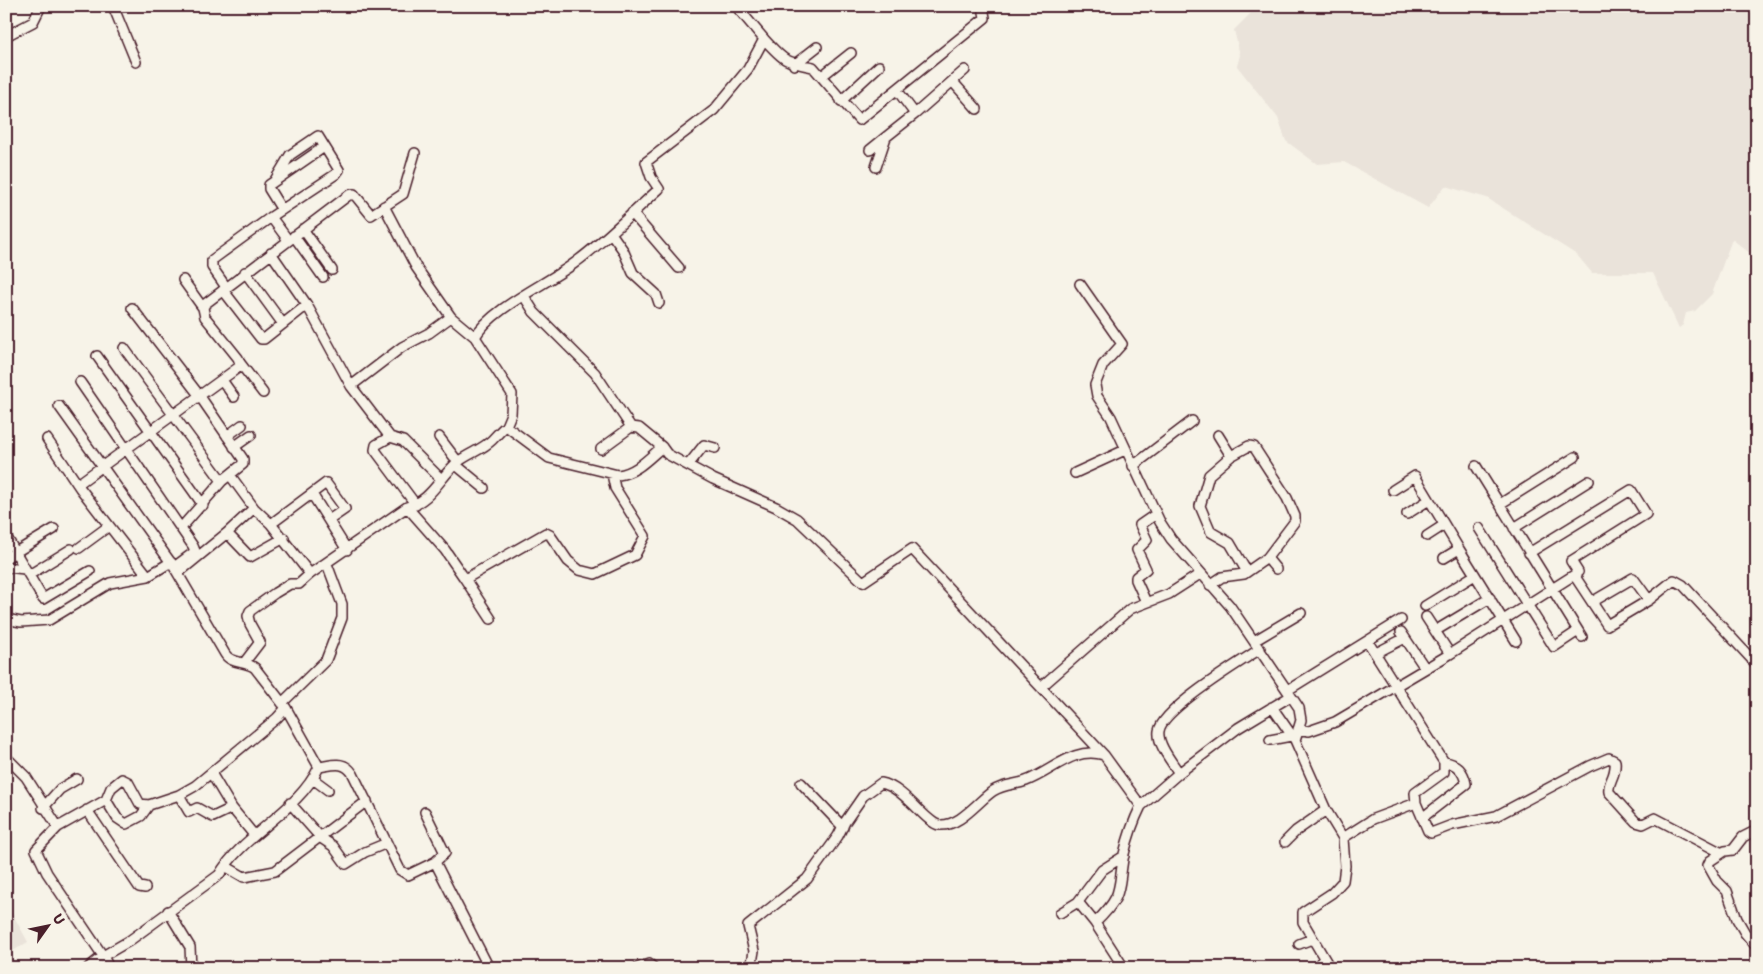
<svg xmlns="http://www.w3.org/2000/svg" width="1763" height="974" font-family="'Shantell Sans',sans-serif">
	<rect width="100%" height="100%" fill="#f7f3e8"/>
	<filter id="ink" filterUnits="userSpaceOnUse"><feTurbulence type="fractalNoise" baseFrequency=".02" numOctaves="2"/><feDisplacementMap in="SourceGraphic" scale="10" xChannelSelector="R" yChannelSelector="G"/><feConvolveMatrix kernelMatrix="1 2 1 2 8 2 1 2 1" color-interpolation-filters="sRGB"/></filter>
	<g filter="url(#ink)">
		<path fill="#eae3da" d="M1249,6H1757V251L1751,254L1732,239L1712,294L1695,311L1686,313L1683,325L1679,328L1653,273H1592L1577,255L1487,198L1445,186L1428,208L1344,162L1317,164L1286,141L1278,118L1237,66L1240,55L1234,30L1251,13Z
			M6,902L28,942L6,955Z"/>
		<g fill="none" stroke-linecap="round" stroke-linejoin="round">
			<g stroke="#4a1f2b" stroke-width="12">
				<path id="minor" d="M113,6L136,62
					M6,36L33,22L41,6
					M764,39C784,61 785,62 813,67L859,120L985,18L983,6
					M794,65L817,47
					M822,76L851,53
					M953,82L977,109
					M897,90L915,114L965,70
					M841,101L879,66
					M870,150L886,137
					M876,167L886,137L915,114
					M384,206L416,267L451,317
					M282,210L269,189V185L324,147
					M632,213L679,268
					M271,217L336,174L339,170L318,136L290,155L275,180
					M303,229L332,270
					M611,233L623,250L633,273L656,294L659,303
					M294,236L323,277
					M271,253L307,305L351,386L390,437L403,441L440,478
					M245,272L283,324
					M183,280L203,308
					M1080,284L1122,344L1103,365L1095,385L1097,396L1111,417L1160,522L1171,539L1230,606L1299,708L1301,720L1295,740L1326,810L1343,838L1345,866L1343,881L1332,893L1303,912V922L1330,968
					M226,287L212,267V260L271,217L288,240
					M223,290L261,339H264L307,305
					M524,296L534,312L595,373L631,427
					M132,308L199,395L243,459V464L222,481
					M475,337C491,308 549,283 576,262C606,240 632,213 659,189L651,177L646,162L714,110L748,69L764,39L736,6
					M124,348L222,481L181,528
					M97,356L203,505
					M240,363L263,393
					M222,380L234,397
					M80,382L193,546L195,551L193,553L174,567
					M351,386L402,347L429,333L451,317L475,337L512,394L511,414L506,426
					M59,406L174,567L225,654C231,664 246,661 255,668L286,708L319,767
					M1218,435L1231,456L1249,446L1254,447L1287,498L1295,516V521L1267,558
					M227,436L242,425
					M390,437L376,445L375,450L416,505
					M439,437L458,462
					M47,439L80,488L148,576L171,562
					M234,447L251,435
					M601,449L631,427L639,428L662,447
					M1231,456L1209,475L1200,506L1211,532L1230,543L1247,572
					M689,464L704,445L715,448
					M456,465L484,488
					M1133,466L1192,421
					M1476,466L1582,637
					M1075,473L1125,450
					M230,475L254,508L271,524
					M78,484L239,367L240,363L238,358L205,317L203,308L205,304L349,195L354,194L371,215L403,194L415,153
					M1393,490L1415,476L1459,549
					M312,494L347,550
					M1500,504L1575,457
					M407,507L445,550L465,579L546,533L550,535L568,561L579,570L595,574L635,555L645,536L615,488L612,474
					M1407,514L1429,500
					M329,520L345,509L326,483L271,524L310,574L407,507C432,501 440,476 459,461C470,453 483,449 492,440C497,435 501,430 506,426L549,458L618,475C636,473 649,458 662,447L667,454L713,479L776,507L797,519L863,582L912,549L1104,755L1141,806C1133,822 1128,837 1124,854C1117,890 1125,894 1095,923L1124,968
					M1479,528L1554,647L1578,631
					M1514,528L1589,481
					M227,533L254,508
					M6,536L43,599L90,571
					M1427,536L1444,525
					M79,548L109,526
					M1529,553L1631,490L1646,514L1571,561L1578,572L1574,575
					M6,558L54,529
					M1444,558L1459,549L1516,641
					M6,567L25,569
					M178,573L227,533L250,557L284,538
					M29,575L71,549
					M465,579L491,619
					M1210,585L1222,577L1244,574L1267,558L1276,569
					M1146,602L1136,580V577L1146,569L1137,550L1147,540L1140,525L1156,514
					M1592,602L1633,578L1649,600
					M1425,606L1475,575
					M1426,617L1450,654
					M6,619L21,622L49,620L110,583L148,576
					M1435,631L1490,598
					M1401,632L1425,668
					M1254,641L1301,613
					M1368,642L1444,762V772L1415,793L1416,803
					M1378,652L1405,638
					M244,663L260,642L250,624L248,616L250,611L275,593L290,584H299L310,574
					M1041,687L1130,609L1169,594L1200,574
					M1288,690L1401,620
					M282,703L326,660L342,618V604L327,564
					M1272,707L1295,740
					M1298,729L1309,731L1335,722L1450,654L1574,575L1607,625L1649,600L1674,580L1683,585L1757,665
					M1270,740L1291,736
					M6,757L26,777L58,827L36,850L47,873L103,956L129,941L219,875C244,833 298,812 319,767C333,765 344,760 353,774L400,870L408,875L435,862L489,968
					M211,773L232,808
					M1179,773C1172,762 1157,744 1159,731C1162,709 1240,662 1260,649
					M313,779L328,790
					M801,783L843,827
					M179,795L189,812L197,808L213,817L232,808L254,835
					M106,800L117,818L126,824L141,816L149,805L179,795L195,786L277,718L286,708
					M290,803L321,838L333,846L346,864L365,852L387,843
					M1141,806L1179,773L1238,728L1291,696
					M43,808L60,789L77,779
					M87,810L139,887L145,888
					M425,812L445,853L435,862
					M1422,818L1466,784C1464,772 1457,763 1444,762
					M58,827L106,800L111,788L122,779L128,782L140,804L149,805
					M1757,830L1743,837L1733,850L1725,851L1710,861L1708,865L1717,881L1727,891L1737,919L1745,933L1757,947
					M1343,838L1373,819L1416,803L1428,831L1431,833L1452,825L1496,816L1590,766L1609,758L1615,761C1617,776 1607,782 1609,792L1636,822L1643,824L1655,818L1722,853
					M1285,842L1296,831L1326,810
					M225,866L244,877L275,871L367,801
					M1078,902L1102,870L1124,856
					M168,911L190,947L191,968
					M1060,913L1078,902L1095,923
					M1299,944L1312,939
					M88,968L103,956L109,968
					M637,968L649,964L654,968
					M751,968L754,951L748,926L807,879L838,836L845,822L863,796L881,783C904,787 926,823 939,825C960,827 978,801 993,791C1004,784 1015,785 1026,781C1053,771 1073,746 1104,755
					M1315,968L1324,959"/>
			</g>
			<use href="#minor" stroke="#f7f3e8" stroke-width="9"/>
		</g>
	</g>
	<rect width="1763" height="974" fill="none" stroke="#f7f3e8" stroke-width="25"/>
	<rect x="12" y="12" width="1738" height="949" fill="none" stroke="#4a1f2b" stroke-width="2" filter="url(#ink)"/>
	<g transform="translate(48 926) rotate(57)" stroke="#f7f3e8" stroke-width="4" paint-order="stroke">
	<path d="M0-4L9 19L0 12L-9 19Z" fill="#4a1f2b"/>
	<text y="-8" font-size="14" font-weight="bold" text-anchor="middle" fill="#4a1f2b">U</text>
	</g>
</svg>
